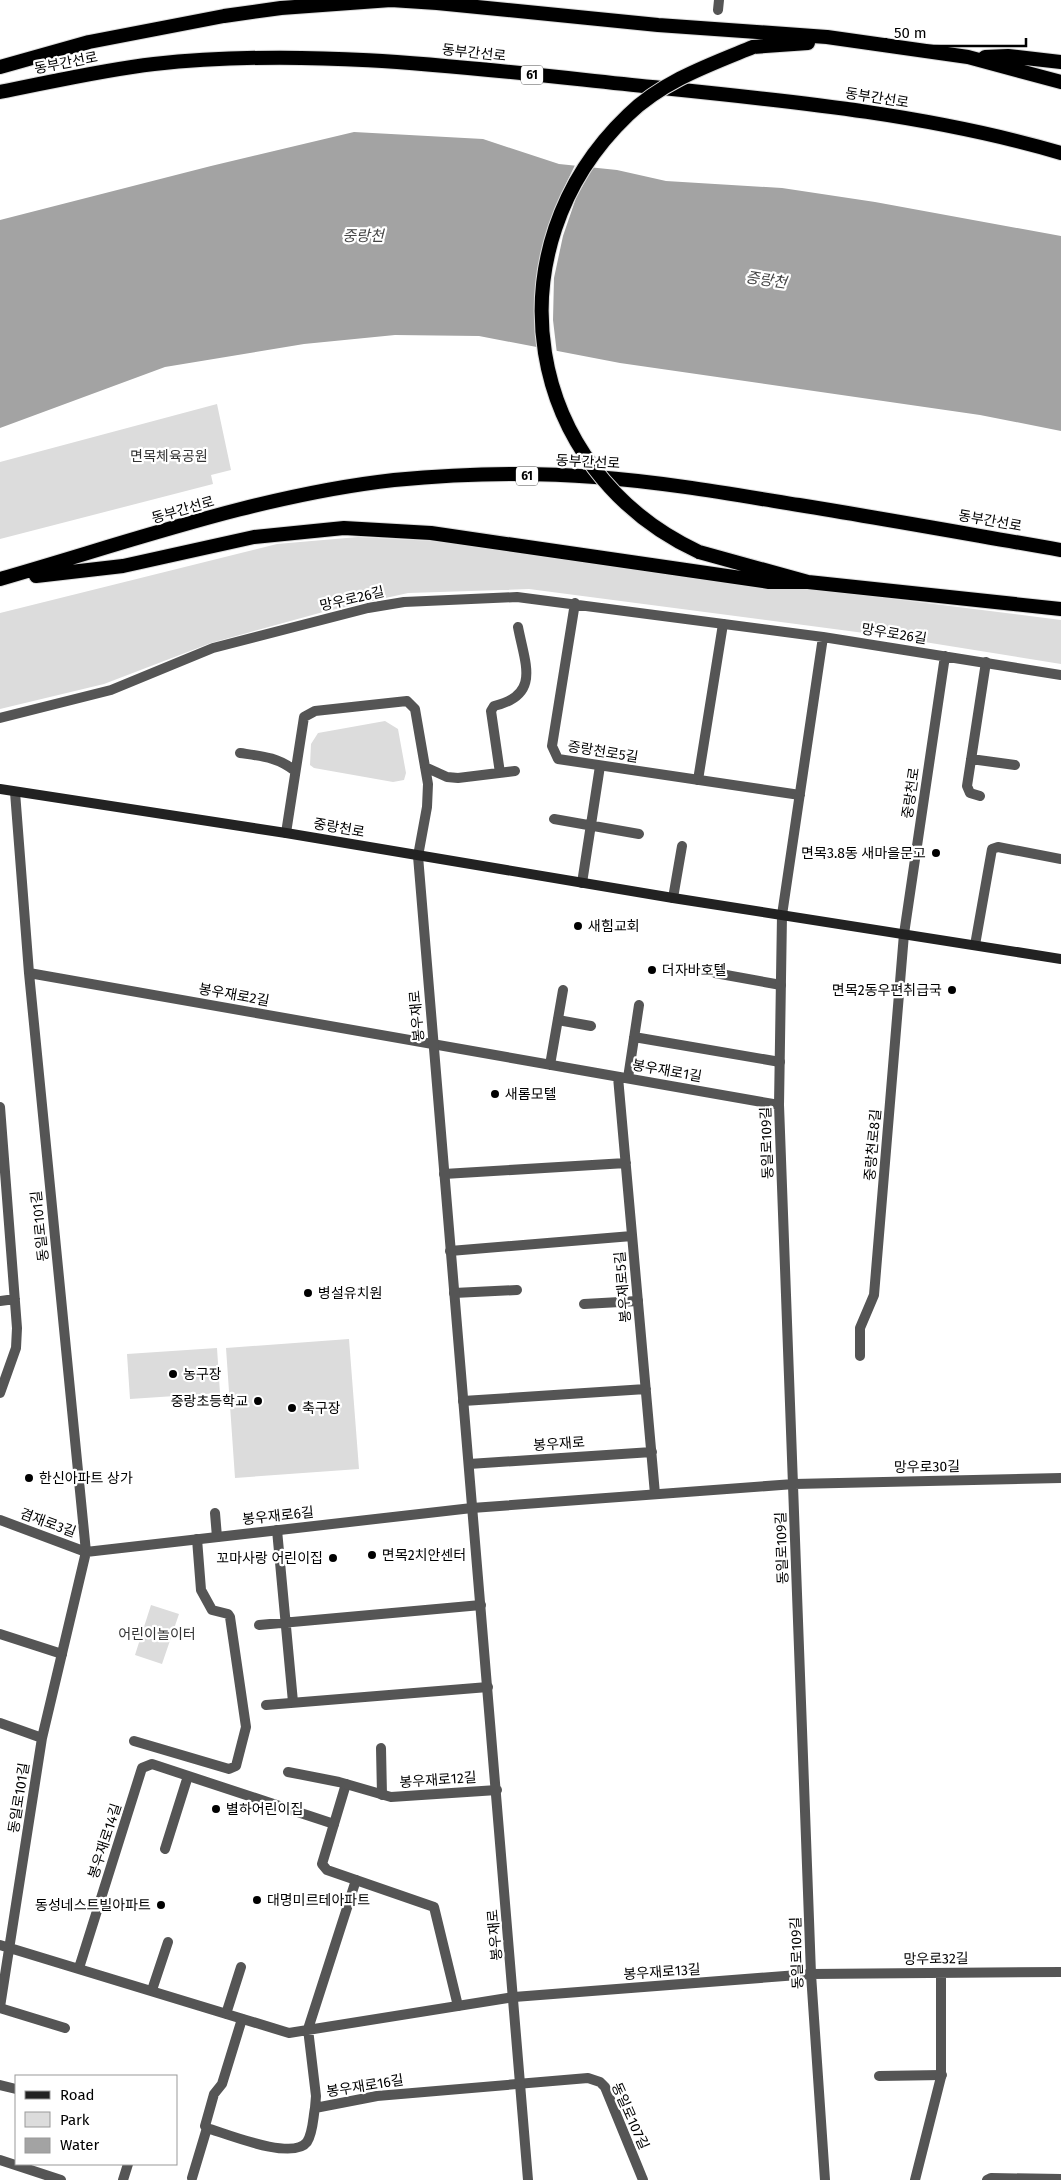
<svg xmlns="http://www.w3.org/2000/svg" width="1061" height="2180" font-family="'Fira Sans','Noto Sans KR',sans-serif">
	<rect width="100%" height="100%" fill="#fff"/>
	<path fill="#dcdcdc" d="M217,404L231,470L211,475L213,484L0,539V462Z
		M358,537L432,541L1061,620V664L887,636L529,589L408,593L323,612L211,643L104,684L0,709V613L277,544Z
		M385,721L398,729L406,773L404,780L393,782L314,768L310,765L311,744L318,733Z
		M349,1339L359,1469L235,1478L226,1348Z
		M217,1348L220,1393L130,1399L127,1354Z
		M151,1605L179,1614L162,1664L135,1655Z"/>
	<path fill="#a3a3a3" d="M354,132L483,139L559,164L617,170L666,181L782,188L875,202L1061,236V431L980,415L620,363L479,336L395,335L304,344L165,367L0,428V220L211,166Z"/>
	<path fill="#fff" d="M576,163L594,165L576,198L563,236L554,278L553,320L557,354L541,350L537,307L539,266L562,192Z"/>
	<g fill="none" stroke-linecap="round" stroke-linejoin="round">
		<g stroke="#dbdbdb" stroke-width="16">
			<path id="trunk" d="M753,47L808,43
				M985,57L1008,56L1061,62
				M0,67L89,42L224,16L281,8L391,0L437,3L658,25L827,37L968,57L1061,82
				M0,92C51,82 102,70 154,64C320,46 487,70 652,87C789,101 928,114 1061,153
				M699,552L808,582L1061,609
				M36,576L123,566L254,537L344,528L431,533L769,582H808
				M0,579C129,542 260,495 394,480C458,474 530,472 595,477C663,482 731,494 799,505C886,519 974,535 1061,550"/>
		</g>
		<path stroke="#555" stroke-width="10" d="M718,10L719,0
			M240,753C261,756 278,757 295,771
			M971,759L1015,765
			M425,767L447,777L458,778L515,771
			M500,773L491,711L494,706C541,695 525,664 518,627
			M698,780L723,624
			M980,796L970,793L967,786L986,662
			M554,819L639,834
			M286,833L304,717L315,711L407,701L415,709L428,784L427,807L418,856
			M582,883L600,766
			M673,898L682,846
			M975,945L992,849L998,847L1061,859
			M715,973L781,985
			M558,1020L591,1026
			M634,1037L780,1062
			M628,1078L639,1005
			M0,1107L17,1328L16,1348L0,1393
			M454,1293L517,1290
			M0,1301L15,1299
			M584,1304L638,1301
			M215,1513L217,1537
			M277,1530L293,1702
			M259,1625L481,1605
			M0,1634L62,1654
			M134,1741L229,1769L236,1766L246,1727L230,1617L228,1614L212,1610L201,1590L197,1539
			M381,1748L382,1795
			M346,1784L322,1864L327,1870L434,1907L458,2006
			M152,1990L168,1942
			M0,2008L65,2028
			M879,2076L942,2075
			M0,2085L16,2089
			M207,2128L205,2126L214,2094L222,2084L242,2019
			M0,2160L61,2180
			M123,2180L128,2164"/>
		<path stroke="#555" stroke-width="10" d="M575,603L552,746L558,759L800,795
			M823,637L782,915L779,1105L811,1974L825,2180
			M0,718L111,690L213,648L368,608L404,602L517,597L823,637L1061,675
			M29,973L779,1105
			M550,1065L563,990
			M618,1077L655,1494
			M444,1174L626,1163
			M450,1251L632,1236
			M860,1356V1328L874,1295L904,934L945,656
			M463,1401L646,1389
			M469,1464L652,1452
			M0,1520L86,1552L472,1508L794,1484L1061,1478
			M266,1705L488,1687
			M0,1723L42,1738
			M288,1772L339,1782L391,1797L497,1790
			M165,1849L188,1776
			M0,1945L289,2033L514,1997L811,1974L1061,1972
			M79,1968L142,1768L152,1764L334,1824
			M0,2007L42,1738L86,1552L29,973L15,792
			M226,2014L241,1967
			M315,2108L316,2096L308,2029L356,1880
			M192,2178L207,2128C227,2134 293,2161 307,2142C313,2133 313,2118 315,2108L377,2096L588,2078L600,2082L605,2087L643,2180
			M915,2180L941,2077V1973
			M987,2180L991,2178L1061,2179"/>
		<path stroke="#555" stroke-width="10" d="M418,856L528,2180"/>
		<path stroke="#222" stroke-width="10" d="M0,789L286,833L673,898L1061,959"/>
		<use href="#trunk" stroke="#000" stroke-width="14"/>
		<g stroke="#dbdbdb" stroke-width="16" stroke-linecap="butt">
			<path id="trunk-bridge" d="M699,552C523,470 488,249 628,115C663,81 709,65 753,47"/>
		</g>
		<use href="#trunk-bridge" stroke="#000" stroke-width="14"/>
	</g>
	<g fill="#000" stroke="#fff" stroke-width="2">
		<circle cx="936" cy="853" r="5"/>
		<circle cx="578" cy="926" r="5"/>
		<circle cx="652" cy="970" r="5"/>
		<circle cx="952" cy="990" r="5"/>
		<circle cx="495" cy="1094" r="5"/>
		<circle cx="308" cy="1293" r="5"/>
		<circle cx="173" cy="1374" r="5"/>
		<circle cx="258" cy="1401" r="5"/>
		<circle cx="292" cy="1408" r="5"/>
		<circle cx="29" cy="1478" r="5"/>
		<circle cx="372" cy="1555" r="5"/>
		<circle cx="333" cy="1558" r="5"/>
		<circle cx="216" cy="1809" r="5"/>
		<circle cx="257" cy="1900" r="5"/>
		<circle cx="161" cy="1905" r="5"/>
	</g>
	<g text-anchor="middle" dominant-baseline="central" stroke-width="4.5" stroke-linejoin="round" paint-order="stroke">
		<g fill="#fff" stroke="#4c4c4c" stroke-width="1">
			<rect x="521" y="65.5" width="22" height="19" rx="4"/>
			<rect x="516" y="466.5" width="22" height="19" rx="4"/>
		</g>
		<g font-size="12" font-weight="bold" fill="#000">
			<text x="532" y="75">61</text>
			<text x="527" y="476">61</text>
		</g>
		<g font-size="14" fill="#000" stroke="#fff">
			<text transform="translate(474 53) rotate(6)">동부간선로</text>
			<text transform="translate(66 63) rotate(-11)">동부간선로</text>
			<text transform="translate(877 98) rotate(9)">동부간선로</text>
			<text transform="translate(588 462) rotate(3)">동부간선로</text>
			<text transform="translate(183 510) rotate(-16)">동부간선로</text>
			<text transform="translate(990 521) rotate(10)">동부간선로</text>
			<text transform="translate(352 599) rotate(-13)">망우로26길</text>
			<text transform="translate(894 634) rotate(9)">망우로26길</text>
			<text transform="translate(603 752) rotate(9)">중랑천로5길</text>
			<text transform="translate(911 793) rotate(-82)">중랑천로</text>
			<text transform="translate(339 828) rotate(10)">중랑천로</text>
			<text transform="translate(234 995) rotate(10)">봉우재로2길</text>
			<text transform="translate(417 1016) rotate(-95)">봉우재로</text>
			<text transform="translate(667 1071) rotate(10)">봉우재로1길</text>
			<text transform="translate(767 1143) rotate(-92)">동일로109길</text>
			<text transform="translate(873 1145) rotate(-85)">중랑천로8길</text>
			<text transform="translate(40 1226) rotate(-96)">동일로101길</text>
			<text transform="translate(623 1287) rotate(-95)">봉우재로5길</text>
			<text transform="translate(559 1444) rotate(-4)">봉우재로</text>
			<text transform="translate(927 1467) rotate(-1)">망우로30길</text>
			<text transform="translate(278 1516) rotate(-6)">봉우재로6길</text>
			<text transform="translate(48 1523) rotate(20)">겸재로3길</text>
			<text transform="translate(782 1548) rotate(-92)">동일로109길</text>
			<text transform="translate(438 1780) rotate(-4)">봉우재로12길</text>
			<text transform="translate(19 1798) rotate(-81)">동일로101길</text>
			<text transform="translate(105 1841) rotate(-72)">봉우재로14길</text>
			<text transform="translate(495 1935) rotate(-95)">봉우재로</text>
			<text transform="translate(797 1953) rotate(-92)">동일로109길</text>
			<text transform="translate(936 1959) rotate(-1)">망우로32길</text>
			<text transform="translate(662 1972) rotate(-4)">봉우재로13길</text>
			<text transform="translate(365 2086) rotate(-9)">봉우재로16길</text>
			<text transform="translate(630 2116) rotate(66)">동일로107길</text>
		</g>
		<g font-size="14" fill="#333" stroke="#fff">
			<text x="169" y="456">면목체육공원</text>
			<text x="157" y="1634">어린이놀이터</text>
		</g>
		<g font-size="14" fill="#000" stroke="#fff" text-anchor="start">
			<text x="926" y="853" text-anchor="end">면목3.8동 새마을문고</text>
			<text x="588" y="926">새힘교회</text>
			<text x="662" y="970">더자바호텔</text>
			<text x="942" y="990" text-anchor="end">면목2동우편취급국</text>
			<text x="505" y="1094">새롬모텔</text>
			<text x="318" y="1293">병설유치원</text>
			<text x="183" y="1374">농구장</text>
			<text x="248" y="1401" text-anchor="end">중랑초등학교</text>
			<text x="302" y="1408">축구장</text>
			<text x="39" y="1478">한신아파트 상가</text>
			<text x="382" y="1555">면목2치안센터</text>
			<text x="323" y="1558" text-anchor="end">꼬마사랑 어린이집</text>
			<text x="226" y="1809">별하어린이집</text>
			<text x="267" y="1900">대명미르테아파트</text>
			<text x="151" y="1905" text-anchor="end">동성네스트빌아파트</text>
		</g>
		<g font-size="15" font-style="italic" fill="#444" stroke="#fff">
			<text x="363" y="236">중랑천</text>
			<text transform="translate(766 280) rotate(8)">중랑천</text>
		</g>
	</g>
	<rect x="15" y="2075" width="162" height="90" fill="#ffffff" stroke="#999999"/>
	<rect x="25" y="2091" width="25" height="8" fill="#222222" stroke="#999999"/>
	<text x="60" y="2100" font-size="15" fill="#000000">Road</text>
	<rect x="25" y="2112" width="25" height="15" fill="#dcdcdc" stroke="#999999"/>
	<text x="60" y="2125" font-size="15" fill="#000000">Park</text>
	<rect x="25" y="2138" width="25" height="15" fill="#a3a3a3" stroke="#999999"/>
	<text x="60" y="2150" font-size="15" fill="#000000">Water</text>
	<path d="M886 38v8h140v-8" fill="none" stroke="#000000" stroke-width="2.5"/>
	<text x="894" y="38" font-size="15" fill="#000000" stroke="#ffffff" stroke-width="4" paint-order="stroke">50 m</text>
</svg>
